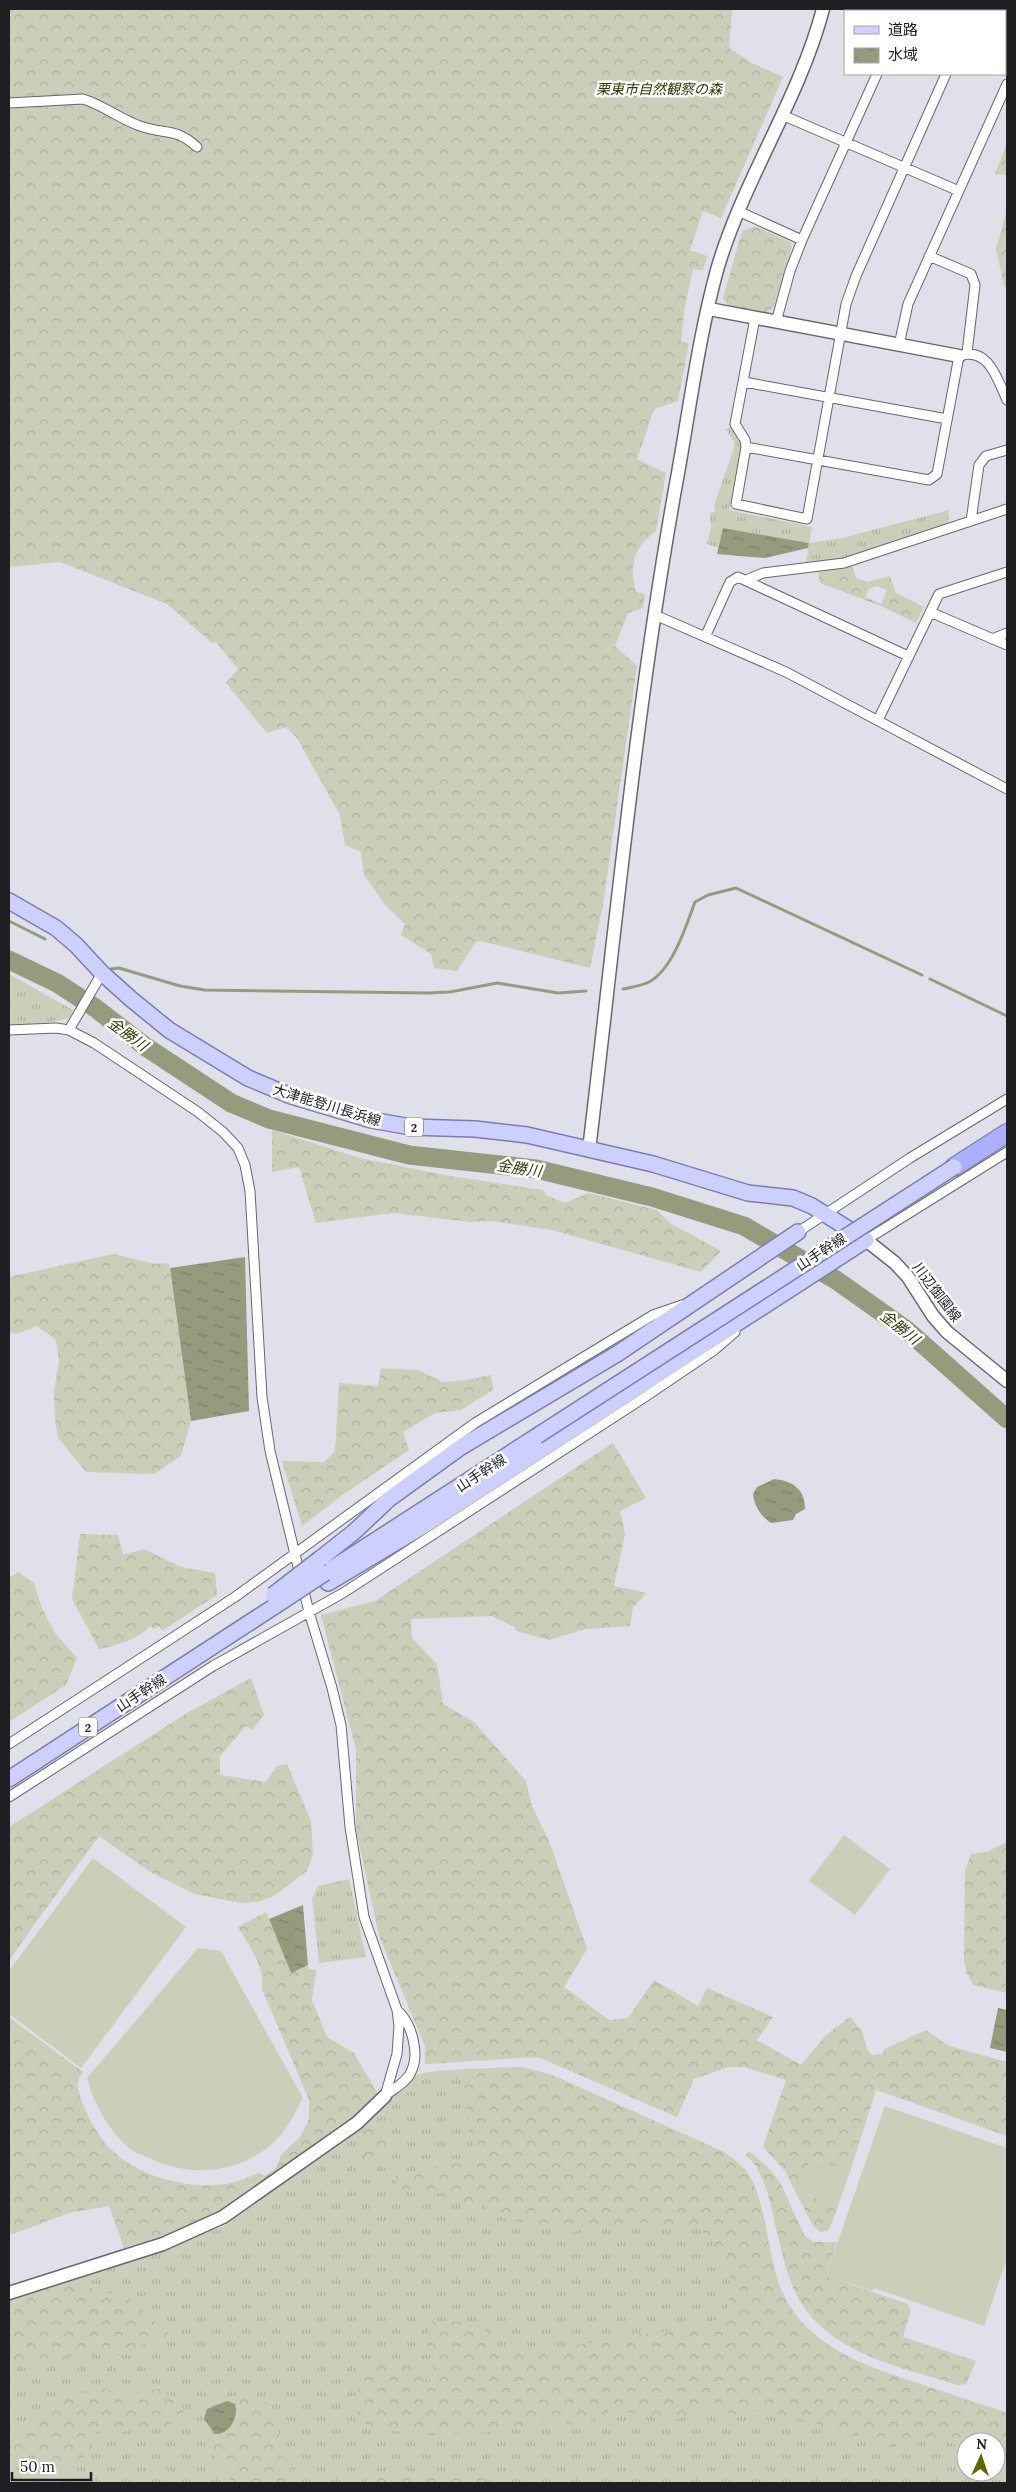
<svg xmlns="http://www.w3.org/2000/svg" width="1016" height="2492" font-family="Lora,'Noto Sans JP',serif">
	<defs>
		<pattern id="grass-tufts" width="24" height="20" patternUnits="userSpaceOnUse" patternTransform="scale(1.25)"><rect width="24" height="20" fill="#cbceb8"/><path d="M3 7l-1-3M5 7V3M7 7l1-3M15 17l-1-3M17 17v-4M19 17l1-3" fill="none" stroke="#aeb09e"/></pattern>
		<pattern id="forest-crowns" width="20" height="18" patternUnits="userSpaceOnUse" patternTransform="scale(1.25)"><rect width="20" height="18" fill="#cbceb8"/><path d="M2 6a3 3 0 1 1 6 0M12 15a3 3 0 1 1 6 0" fill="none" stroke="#aeb09e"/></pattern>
		<pattern id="water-ripples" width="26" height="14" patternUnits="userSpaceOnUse" patternTransform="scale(1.25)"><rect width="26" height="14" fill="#979b7d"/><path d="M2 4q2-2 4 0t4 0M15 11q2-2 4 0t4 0" fill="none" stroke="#7b7e66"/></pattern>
	</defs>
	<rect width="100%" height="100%" fill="#dfe0ea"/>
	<path fill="url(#grass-tufts)" fill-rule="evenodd" d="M731,426L742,444L729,510L812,527L809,543L842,538L949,510L948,523L842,558L806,563L809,543L723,528L719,548L707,544L711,527L710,513L715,512L714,505L734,448L735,443L726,430Z
		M9,974L73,1010L69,1018L35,1026L9,1025Z
		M349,1879L366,1957L319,1963L312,1899L318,1886Z
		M34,1925L9,1961V1938Z
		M9,2017L83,2072L79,2078L9,2033Z
		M521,2067L552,2075L724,2152C732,2158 741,2165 747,2172C764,2195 768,2250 777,2278C797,2343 859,2364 917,2383C947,2393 977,2403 1007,2413V2483H9V2299L152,2254L226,2225L368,2122L414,2076L427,2072L466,2069ZM966,2442H996V2472H966Z"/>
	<path fill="url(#forest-crowns)" fill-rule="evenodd" d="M9,9H732L729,48L752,63L783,77L721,218L703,211L690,250L707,256L703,270L693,269L685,306L681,342L689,343L678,401L654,409L637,459L666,473L656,531C633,548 629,565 636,592L645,594L643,608L628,613L615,646L637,666L603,905L590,968L480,941L476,942L457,971L434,968L431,954L401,935L405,924L386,906L364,875L361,852L345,845L340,815L297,738L286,727L267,733L226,683L238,669L216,642L212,643L167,604L60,562L9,567Z
		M1007,143V175L995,174Z
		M1007,209V288L1004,286L996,249Z
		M755,226L790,242L792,247L774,307L766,313L728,306L723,298L742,231Z
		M852,566L856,578L868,582L890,576L896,593L924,607L916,623L881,606L820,583L818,572ZM877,586L887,590L881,604L865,597L869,589Z
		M272,1130L360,1158L450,1176L543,1190L546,1195L565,1203L588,1193L657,1210L670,1223L721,1251L701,1272L552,1230L492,1221L471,1222L393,1213L316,1223L299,1167L272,1172Z
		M113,1254L156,1264L169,1263L191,1421L181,1456L154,1474L86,1472L58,1438L55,1419L54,1392L59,1360L56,1340L37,1326L16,1334L9,1331V1277Z
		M381,1368L418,1370L443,1382L467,1380L491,1375L493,1390L461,1410L435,1413L403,1432L409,1450L341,1496L302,1526L282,1461L324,1462L335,1451L339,1383L378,1386Z
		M613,1443L646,1498L620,1511L625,1534L614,1586L647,1593L633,1607L630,1626L586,1629L549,1640L516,1631L515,1627L491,1616L411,1619L412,1638L437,1664L443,1704L474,1722L526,1781L532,1806L549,1841L587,1949L564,1987L609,2020L628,2018L654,1980L698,2006L707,1988L773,2017L757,2040L801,2065L826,2035L850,2017L862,2031L867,2049L872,2055L882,2054L885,2049L926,2030L949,2046L1007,2062V2136L876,2090L850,2172L811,2158L799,2192L838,2206L829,2230L821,2232L813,2226L785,2171L763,2147L786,2080L744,2067H728L694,2079L677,2117L538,2057L425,2064V2046L379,1936L356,1830V1750L321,1615L375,1601Z
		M80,1534L118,1535L123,1555L144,1549L181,1567L215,1573L217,1595L162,1631L159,1626L154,1629L150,1626C139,1639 115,1646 99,1649L72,1599Z
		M18,1572L34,1583L42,1608L55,1633L77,1658L66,1685L9,1722V1578Z
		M251,1678L264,1715L252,1730L246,1726L220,1756V1775L266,1782L277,1766L287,1764L311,1821L313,1854L307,1871L274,1896L258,1902L241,1903L195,1894L150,1872L99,1836L34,1925L9,1938V1827L187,1713Z
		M1007,1842V1993L973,1985L967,1974L964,1960L965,1871L971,1854L986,1852Z
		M266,1912L291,1972L308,1965L310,1969L316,1970L312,2000L327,2037L354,2053L378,2094L366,2109C316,2145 261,2191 206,2219C180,2232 151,2239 124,2248L109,2206L69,2213L13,2234L9,2233V2033L79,2078C75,2090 84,2106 89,2118C95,2129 104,2144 114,2152C141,2178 194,2191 230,2183C240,2181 250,2176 259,2173L265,2176L277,2167L281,2155L300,2137L309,2119V2100L262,1989C265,1967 249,1945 238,1927Z
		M521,2067L552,2075L724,2152C732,2158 741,2165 747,2172C764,2195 768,2250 777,2278C797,2344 862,2365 920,2384C949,2394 978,2404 1007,2413V2471L996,2462V2442H966V2451L942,2438L891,2447L861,2433L845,2440L810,2421L760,2410L735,2415L694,2408L687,2416L667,2422L650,2415L611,2411L579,2426L556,2420L484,2433L425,2435L370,2428L358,2417C358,2360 362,2362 415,2366L426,2382L437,2379C431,2354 423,2347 432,2321L463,2322L483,2326L496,2349H554L642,2334L705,2327L729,2309L730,2274L710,2238L694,2226L667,2229L649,2223L617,2224L594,2225L571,2233L526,2222H511L476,2202L455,2203L444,2193H415L398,2188L395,2178L398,2172H413L476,2155C469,2127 461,2098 466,2069Z
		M378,2119L385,2122V2130L394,2139L385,2162L378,2159L366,2160L360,2150L364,2131Z
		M749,2151L768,2167L781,2184L804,2235L813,2242H837L826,2276L908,2304L911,2310L903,2337L976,2361L966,2384L958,2385C894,2365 815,2351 790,2280C784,2264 781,2248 777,2232C770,2204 767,2175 746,2155Z
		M81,2277C95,2294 101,2294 123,2293L171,2335L167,2339L151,2341L122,2355H88L18,2362L9,2360V2299Z
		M100,2388L126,2394L159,2389L182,2403L184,2415L173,2423L160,2429L143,2427L119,2433L109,2429L94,2433L92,2450L68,2467L34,2464L9,2452L14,2428L37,2421L58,2398Z
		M250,2393C264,2398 276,2410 279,2427C280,2434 277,2443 279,2450C284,2466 297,2457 295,2483H232L222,2462L209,2453V2437L220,2434L237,2410L235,2404Z
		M388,2471L477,2474L484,2479L485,2483H366L369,2473Z"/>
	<path fill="#cbceb8" d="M844,1835L890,1869L855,1915L809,1881Z
		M93,1858L186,1927L81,2068L9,2014V1971Z
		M198,1948L221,1951L303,2098C296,2111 289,2126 279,2137C246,2173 191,2179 149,2158C143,2155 135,2153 129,2148C107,2128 95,2106 87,2078Z
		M885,2106L1007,2148V2258L984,2326L874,2288L873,2291L826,2276Z
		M810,2158L850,2172L838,2206L799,2192Z"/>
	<path fill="url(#water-ripples)" d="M723,528L809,543L808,548L765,558L717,554Z
		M245,1257L249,1411L191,1421L170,1268Z
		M774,1479C793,1481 805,1489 805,1509L796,1514L793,1520L771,1523C761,1516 754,1506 753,1494L757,1487Z
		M303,1905L308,1965L291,1973L269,1919Z
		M998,2008L1007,2010V2052L990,2048Z
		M227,2401L235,2404C239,2416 230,2435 215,2434L204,2419L207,2409Z"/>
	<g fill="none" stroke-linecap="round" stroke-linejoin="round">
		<path stroke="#979b7d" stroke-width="3" d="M9,921L45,939
			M111,969L119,968L180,986L205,990L428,993L450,992L497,983L558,993L586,991
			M930,979L1007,1016
			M623,989C631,987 641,986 649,982C673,969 686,926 695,902L708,895L736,888L922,975"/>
		<path stroke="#979b7d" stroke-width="19" d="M9,960L57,983L94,1007L146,1047L231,1103L269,1119L409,1155L536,1169L652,1197L744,1226L836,1280L908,1331L1007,1419"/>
		<g stroke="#666770" stroke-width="11">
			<path id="street" d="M978,9L981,11
				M905,11L906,9
				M1005,30L1007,32
				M9,103L83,99C103,105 120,119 140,126C165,135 175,127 197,147
				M782,115L959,191
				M738,211L802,240
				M929,256L971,274L975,285L967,353
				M755,318L735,424L745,440L746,447L736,504L807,519L846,304L856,276L946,74
				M776,322L790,271L802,240L877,74
				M899,345L908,304L1007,84
				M744,382L947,419
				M746,447L929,480L937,474L959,356C988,346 997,378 1007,400
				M971,521L979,465L986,456L1007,450
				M746,580L763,573L844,563L1007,509
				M930,612L1007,645
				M655,615L786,672L1007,789
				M706,635L730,582L738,577L908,656
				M992,639L1007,633
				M878,720L939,594L1007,572
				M9,1030L56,1028L69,1030L102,973
				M69,1030L94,1043L198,1112L223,1132L238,1148L245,1165L250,1191L262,1397L270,1451L309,1612L332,1688L341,1725L350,1827L364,1917L397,2010L399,2026L397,2054L385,2096
				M798,1232L910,1158L1007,1099
				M866,1240L1007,1152
				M9,1744L235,1597L475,1423L653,1315L682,1305
				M9,1797L213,1666L343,1593L642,1399L713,1351L735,1332
				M385,2096C393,2089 407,2082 411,2072C420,2054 412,2025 399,2012"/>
		</g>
		<g stroke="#666770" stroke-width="15">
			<path id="secondary" d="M709,309L959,356
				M589,1150C616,924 637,697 678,473C690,406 699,336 717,270C743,180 799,100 823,9
				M866,1240L895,1263L908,1277L933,1316L947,1332L1007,1381
				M9,2293L163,2244L223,2217L357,2123L385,2096"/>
		</g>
		<g stroke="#7b7db0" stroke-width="18">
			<path id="primary" d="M9,901L56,928L76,945L102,973L131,999L169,1030L248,1078L291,1096L371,1120L411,1127L475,1129L527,1135L653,1164L748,1193L793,1198L812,1206L866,1240L428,1523L328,1583
				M321,1558L354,1532L389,1499L461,1447L617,1354L798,1232
				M325,1573L537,1436
				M9,1779L275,1606"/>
		</g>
		<g stroke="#7b7db0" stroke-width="20">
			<path id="highway" d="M954,1167L1007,1133"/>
		</g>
		<use href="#street" stroke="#fff" stroke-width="9"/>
		<use href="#secondary" stroke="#fff" stroke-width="12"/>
		<use href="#primary" stroke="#cdd0fd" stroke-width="15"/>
		<use href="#highway" stroke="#acb0fc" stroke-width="18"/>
		<g stroke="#7b7db0" stroke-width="18" stroke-linecap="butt">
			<path id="primary-bridge" d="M537,1436L954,1167
				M273,1595L321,1558
				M275,1606L325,1573"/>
		</g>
		<use href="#primary-bridge" stroke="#cdd0fd" stroke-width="15"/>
	</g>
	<g text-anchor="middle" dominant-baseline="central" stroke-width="5" stroke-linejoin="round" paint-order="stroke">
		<g fill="#fff" stroke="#626265" stroke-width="1">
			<rect x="405" y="1117.5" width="18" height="19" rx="4"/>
			<rect x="79" y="1717.5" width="18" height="19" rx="4"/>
		</g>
		<g font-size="12" font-weight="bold" fill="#1f1f23">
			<text x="414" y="1127">2</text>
			<text x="88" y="1727">2</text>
		</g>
		<g font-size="14" font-style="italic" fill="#333600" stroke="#fff">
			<text x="659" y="89">栗東市自然観察の森</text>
		</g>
		<g font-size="14" fill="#1f1f23" stroke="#fff">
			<text transform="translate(327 1105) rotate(17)">大津能登川長浜線</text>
			<text transform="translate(821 1252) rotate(-33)">山手幹線</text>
			<text transform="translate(937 1292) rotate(53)">川辺御園線</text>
			<text transform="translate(481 1473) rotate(-33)">山手幹線</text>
			<text transform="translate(141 1693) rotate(-33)">山手幹線</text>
		</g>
		<g font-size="15" font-style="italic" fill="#343700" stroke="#fff">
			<text transform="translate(128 1034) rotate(36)">金勝川</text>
			<text transform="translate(519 1168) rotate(8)">金勝川</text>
			<text transform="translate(900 1327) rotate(38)">金勝川</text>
		</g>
	</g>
	<rect width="1016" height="2492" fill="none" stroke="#1f1f23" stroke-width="20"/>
	<rect x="844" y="10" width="162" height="65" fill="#ffffff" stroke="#a5a5a7"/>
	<rect x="854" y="26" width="25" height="8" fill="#cdd0fd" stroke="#a5a5a7"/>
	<text x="888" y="35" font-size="15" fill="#1f1f23">道路</text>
	<rect x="854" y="48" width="25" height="15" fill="url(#water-ripples)" stroke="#a5a5a7"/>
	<text x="888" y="60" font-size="15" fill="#1f1f23">水域</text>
	<g transform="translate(981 2457) rotate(3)"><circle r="24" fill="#ffffff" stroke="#a5a5a7"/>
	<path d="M0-4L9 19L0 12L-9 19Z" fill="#606604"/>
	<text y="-8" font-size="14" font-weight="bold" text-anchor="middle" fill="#1f1f23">N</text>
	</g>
	<path d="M12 2472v8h79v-8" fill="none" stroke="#1f1f23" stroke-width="2.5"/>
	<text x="20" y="2472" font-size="15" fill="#1f1f23" stroke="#ffffff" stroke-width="4" paint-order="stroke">50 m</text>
</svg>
